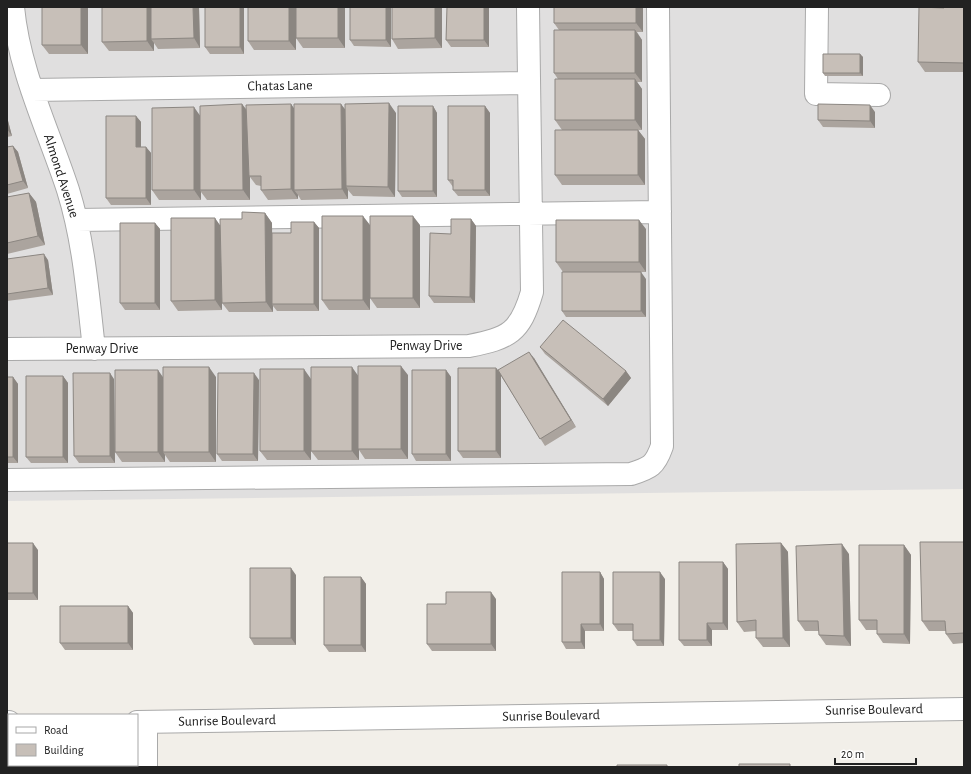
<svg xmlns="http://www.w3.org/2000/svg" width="971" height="774" font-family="'Alegreya Sans',sans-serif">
	<rect width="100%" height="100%" fill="#f2efe9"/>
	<path fill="#e0dfdf" d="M7,7H964V489L7,501Z"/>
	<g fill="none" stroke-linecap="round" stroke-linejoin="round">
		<g stroke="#a9a9a9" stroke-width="24">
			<path id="minor" d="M13,7C19,71 48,129 68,190C84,241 88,296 94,349
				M817,7L816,94L879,95
				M32,90L529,83
				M77,220L660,212
				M7,349L469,346C509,338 520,333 532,292L528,7
				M7,480L631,474C650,468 655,466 662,446L658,7
				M7,722H9
				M137,722L964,709
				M146,722V767"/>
		</g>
		<use href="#minor" stroke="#fff" stroke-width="22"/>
	</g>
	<path fill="#aba49e" d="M88,7V54H49L42,45Z
		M102,7H199L200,48L158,49L154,43V51H109L102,42Z
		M244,7V54H210L205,47Z
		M296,7V50H254L248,41Z
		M345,7V48H303L296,38Z
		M391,7V47L354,46L350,40Z
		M392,7H442V48L398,49L392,39Z
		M447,7H489V47H451L446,40Z
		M643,7V32H637L642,40V82H637L642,89V130H638L645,139V185H562L555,175L562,130L555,120L558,79L554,73L559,30L554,23Z
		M964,7V72H925L918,62L944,8Z
		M860,54L863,57V76H825L823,73Z
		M242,104L247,110L291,104L294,109H345L396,113L395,197L353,196L348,190V199L301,200L298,195V199L268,200L261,190V186L256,185L250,177V200H207L201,192V200H159L152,190L200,116Z
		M433,106L437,113V197H402L398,191Z
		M485,106L490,113V196H458L453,190V187L448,180Z
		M875,112V128L823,127L818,120Z
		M136,116L141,122V147H146L151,153V205H111L106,198Z
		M7,117L12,136L7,137Z
		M13,146L18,152L28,188L7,194V147Z
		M29,193L36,202L45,245L7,254V197Z
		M265,213L272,223V233H291L314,222L319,228V311H277L273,306V312H229L222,303V310L178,311L171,301L220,225Z
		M471,219L476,226L475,303H434L429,296L451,234Z
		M155,223L160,229V310H125L120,303Z
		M370,225V310H329L322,300Z
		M420,225V308H377L370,298Z
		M646,229V272H563L556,262Z
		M7,259L48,260L53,295L7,301Z
		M646,279V317H566L562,311Z
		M540,347L626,371L631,378L608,406L545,354Z
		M534,358L576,427L545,446L501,376V458H463L458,451L496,368L498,370Z
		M446,370L451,377V461H416L412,454Z
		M408,375V459H365L359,450V460H318L311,451L358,376Z
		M63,376L68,383V463H31L26,457Z
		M7,377H13L18,384V463H7Z
		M216,377V462H170L165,455V462H122L115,452L163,378Z
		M114,379L115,463H79L74,456Z
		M311,379V460H267L260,451Z
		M259,380L258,461H222L217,454Z
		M964,542V643L953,644L946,634V631H929L922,621Z
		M7,543L38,550V600H7Z
		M781,543L788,552L790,647H763L756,638V631L744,632L737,622Z
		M904,545L911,555L910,644L883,643L877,634V630H866L859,620Z
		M849,554L851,646L826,645L819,635V631H805L798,621Z
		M723,562L728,569V630H712V646H684L679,640Z
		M600,572L604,579V631H585V649H566L562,642Z
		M296,575V645H254L250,638Z
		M361,577L366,584V652H329L324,645Z
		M665,579L664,646H637L633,640V631H618L613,624Z
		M496,599V651H432L427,644L446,604Z
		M128,606L133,613V650H65L60,643Z"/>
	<path fill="#8b8681" d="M81,7H88V54L81,45Z
		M147,7H154L151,39L154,43V51L147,41Z
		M193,7H199L200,48L194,38Z
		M240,7H244V54L240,47Z
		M289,7H296V50L289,41Z
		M338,7H345V48L338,38Z
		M386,7H391V47L386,40Z
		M435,7H442V48L435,38Z
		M484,7H489V47L484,40Z
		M636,7H643V32L636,23Z
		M635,30L642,40V82L635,73Z
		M860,54L863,57V76L860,73Z
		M635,79L642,89V130L635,120Z
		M389,103L396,113L395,197L388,187Z
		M242,104L249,114V176L250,177V200L243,190Z
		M291,104L298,114L294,190L298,195V199L291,189Z
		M341,104L348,113L346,186L348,190V199L342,189Z
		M870,105L875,112V128L870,121Z
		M433,106L437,113V197L433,191Z
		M485,106L490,113V196L485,190Z
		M194,107L201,117L200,190L201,192V200L194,190Z
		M136,116L141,122V153L136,147Z
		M7,117L12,136L7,129Z
		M638,130L645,139V185L638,175Z
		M13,146L18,152L28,188L23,181Z
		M146,147L151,153V205L146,198Z
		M29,193L36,202L45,245L38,236Z
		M265,213L272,223L273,304H272L273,306V312L266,302Z
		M363,216L370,225V310L363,300Z
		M413,216L420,225V308L413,298Z
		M215,218L222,228V310L215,300Z
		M471,219L476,226L475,303L470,297Z
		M639,220L646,229V272L639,262Z
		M314,222L319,228V311L314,304Z
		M155,223L160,229V310L155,303Z
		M44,254L48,260L53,295L48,288Z
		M641,272L646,279V317L641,311Z
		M529,352L534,358L576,427L571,420Z
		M401,366L408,375V459L401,449Z
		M209,367L216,377V462L209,452Z
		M352,367L359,377V460L352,451Z
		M496,368L501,374V458L496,451Z
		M304,369L311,379V460L304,451Z
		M158,370L165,380L163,452L165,455V462L158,452Z
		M446,370L451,377V461L446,454Z
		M626,371L631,378L608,406L603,399Z
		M110,373L114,379L115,463L110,456Z
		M254,373L259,380L258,461L253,454Z
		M63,376L68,383V463L63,457Z
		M13,377L18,384V463L13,457Z
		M33,543L38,550V600L33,593Z
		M781,543L788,552L790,647L783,638Z
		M842,544L849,554L851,646L844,636Z
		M904,545L911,555L910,644L904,634Z
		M723,562L728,569V630L723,623Z
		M291,568L296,575V645L291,638Z
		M600,572L604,579V631L600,624Z
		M660,572L665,579L664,646L660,640Z
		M361,577L366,584V652L361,645Z
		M491,592L496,599V651L491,644Z
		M128,606L133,613V650L128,643Z
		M707,623L712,630V646L707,640Z
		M581,624L585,631V649L581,642Z"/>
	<path fill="#c7bfb8" stroke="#8b8681" d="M42,7H81V45H42Z
		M102,7H147V41L102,42Z
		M151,7H193L194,38L151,39Z
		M205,7H240V47H205Z
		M248,7H289V41H248Z
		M296,7H338V38H296Z
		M350,7H386V40H350Z
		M392,7H435V38L392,39Z
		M447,7H484V40H446Z
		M554,7H636V23H554Z
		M919,7L944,8V7H964V63L918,62Z
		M554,30H635V73H554Z
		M823,54H860V73H823Z
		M555,79H635V120H555Z
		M389,103L388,187L346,186L345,104Z
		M242,104L243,190H200V106Z
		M291,104V189L261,190V176H249L246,105Z
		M294,104H341L342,189L294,190Z
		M818,104L870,105V121L818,120Z
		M398,106H433V191H398Z
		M448,106H485V190H453V180H448Z
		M194,107V190H152V108Z
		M106,116H136V147H146V198H106Z
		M555,130H638V175H555Z
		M13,146L23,181L7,185V147Z
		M29,193L38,236L7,243V197Z
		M242,212L265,213L266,302L222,303L220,219H242Z
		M322,216H363V300H322Z
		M370,216H413V298H370Z
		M171,218H215V300L171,301Z
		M451,219H471L470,297L429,296L430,233L451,234Z
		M556,220H639V262H556Z
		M291,222H314V304H272V233H291Z
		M120,223H155V303H120Z
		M44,254L48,288L7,294V259Z
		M562,272H641V311H562Z
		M563,320L626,371L603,399L540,347Z
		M529,352L571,420L540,439L498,370Z
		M358,366H401V449H358Z
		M163,367H209V452H163Z
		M311,367H352V451H311Z
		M458,368H496V451H458Z
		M260,369H304V451H260Z
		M115,370H158V452H115Z
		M412,370H446V454H412Z
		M73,373H110V456H74Z
		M218,373H254L253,454H217Z
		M26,376H63V457H26Z
		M7,377H13V457H7Z
		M920,542H964V633L946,634L945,621H922Z
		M7,543H33V593H7Z
		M781,543L783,638H756V620L737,622L736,544Z
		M842,544L844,636L819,635L818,621H798L796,546Z
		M859,545H904V634H877V620H859Z
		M679,562H723V623H707V640H679Z
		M250,568H291V638H250Z
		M562,572H600V624H581V642H562Z
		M613,572H660V640H633V624H613Z
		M324,577H361V645H324Z
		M446,592H491V644H427V604H446Z
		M60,606H128V643H60Z
		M739,764H790V767H739Z
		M617,765H667V767H617Z"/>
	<g text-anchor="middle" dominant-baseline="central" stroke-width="4" stroke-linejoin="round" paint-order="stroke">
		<g font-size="14" fill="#222" stroke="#fff">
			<text transform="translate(280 86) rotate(-1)">Chatas Lane</text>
			<text transform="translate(61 176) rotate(72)">Almond Avenue</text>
			<text x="426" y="346">Penway Drive</text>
			<text x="102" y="349">Penway Drive</text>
			<text transform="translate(874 710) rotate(-1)">Sunrise Boulevard</text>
			<text transform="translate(551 716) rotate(-1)">Sunrise Boulevard</text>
			<text transform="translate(227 721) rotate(-1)">Sunrise Boulevard</text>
		</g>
	</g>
	<rect width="971" height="774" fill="none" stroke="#222222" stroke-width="16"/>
	<rect x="8" y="714" width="130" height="52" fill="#ffffff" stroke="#a7a7a7"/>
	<rect x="16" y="727" width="20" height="6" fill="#ffffff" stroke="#a7a7a7"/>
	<text x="44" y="734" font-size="12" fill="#222222">Road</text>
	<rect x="16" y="744" width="20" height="12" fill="#c7bfb8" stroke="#a7a7a7"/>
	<text x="44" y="754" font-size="12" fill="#222222">Building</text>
	<path d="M835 758v6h81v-6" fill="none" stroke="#222222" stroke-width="2"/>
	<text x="841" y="758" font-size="12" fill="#222222" stroke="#ffffff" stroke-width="3" paint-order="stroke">20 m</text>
</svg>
